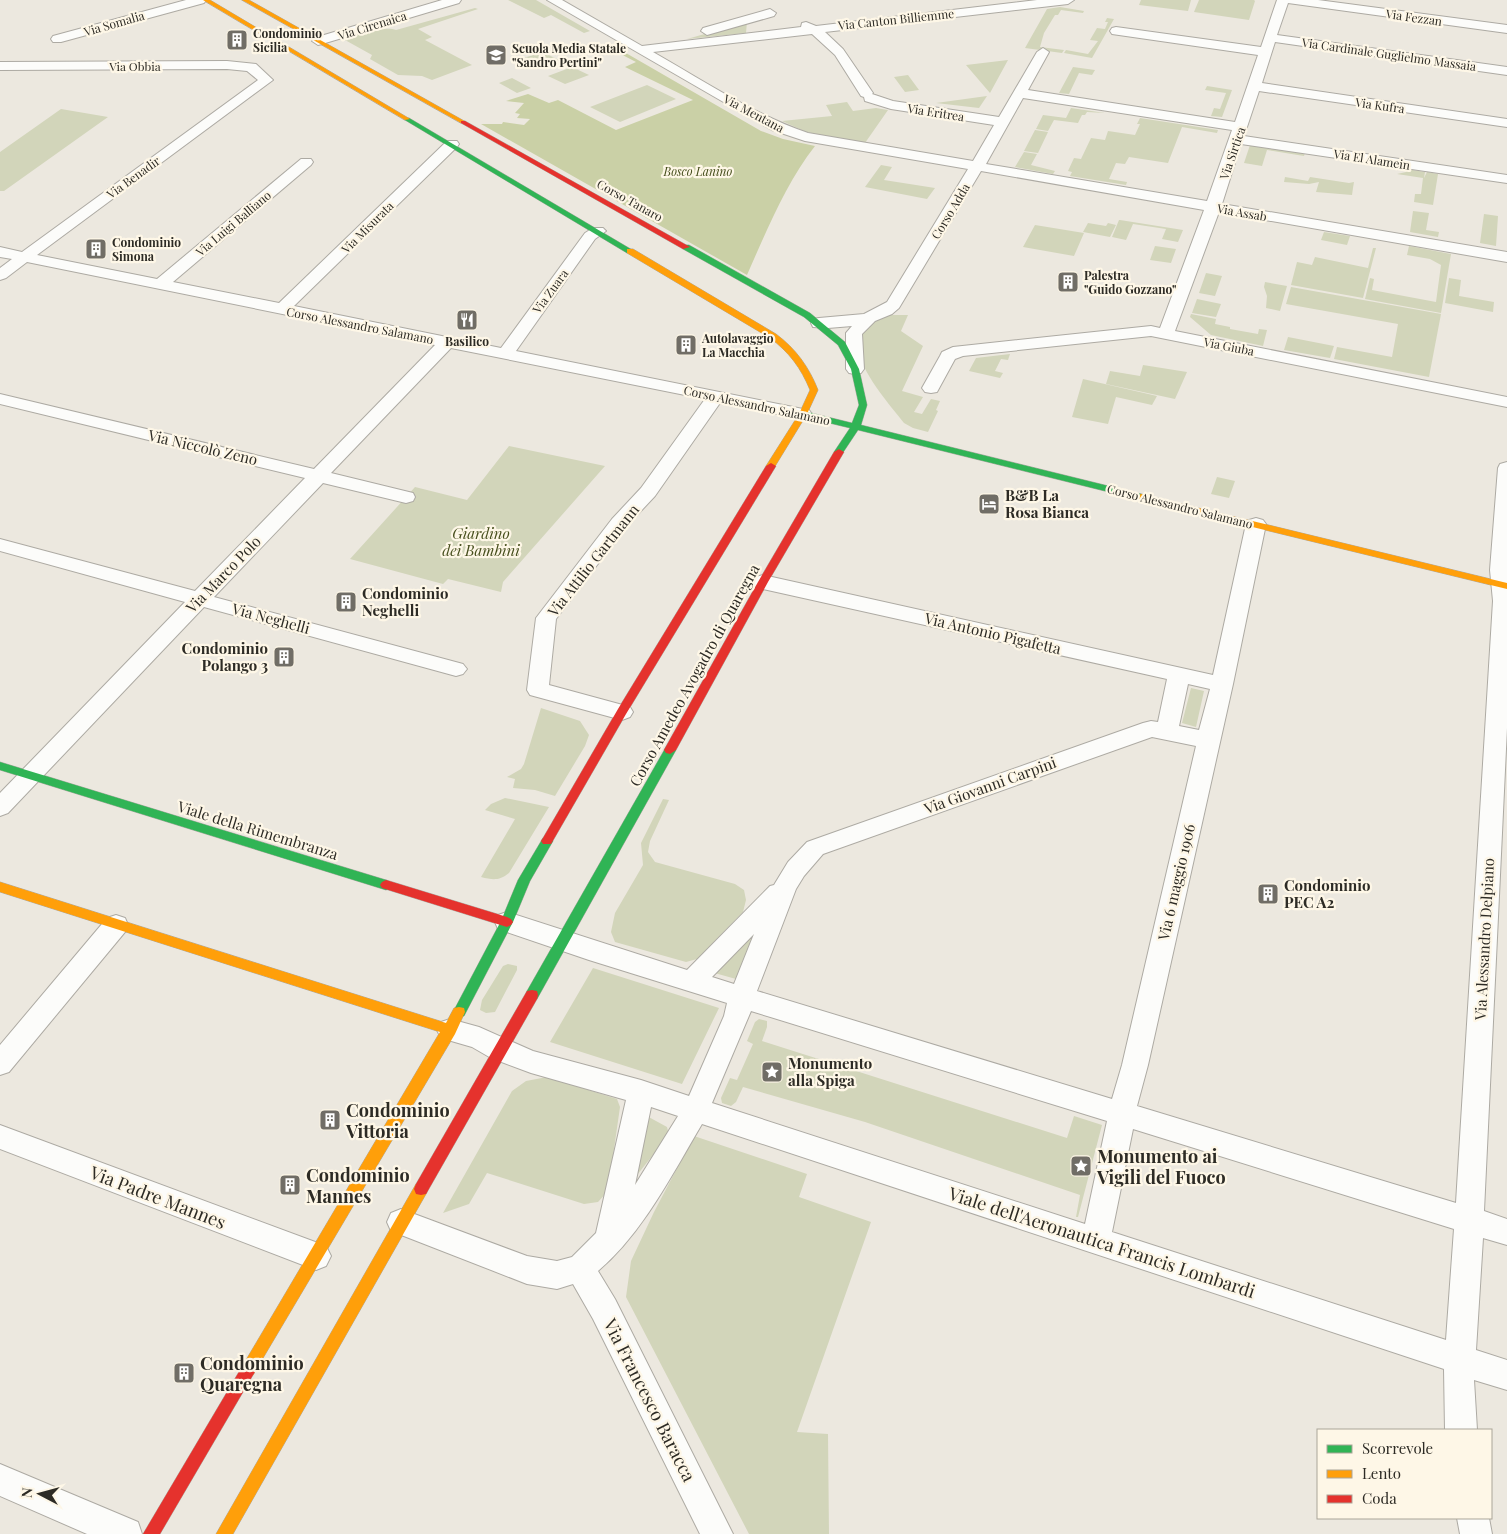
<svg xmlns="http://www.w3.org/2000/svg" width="1507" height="1534" font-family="'Playfair Display',serif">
	<rect width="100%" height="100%" fill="#ece8df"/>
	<path fill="#d2d5ba" d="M508,0H536L590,31L584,33L551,15L544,18Z
		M1141,0H1191L1188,11L1139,5Z
		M1199,0H1254L1255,1L1249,20L1194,12Z
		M1060,7L1084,11L1083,13L1061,10L1058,15H1055L1044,33L1040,47L1064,50L1062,53L1025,48L1047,9Z
		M475,8L478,9L418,29L432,37L425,40L472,65L432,80L422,76L398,75L370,59L372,55L345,40C349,38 351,36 355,34C362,30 390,27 396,30Z
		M1107,18L1114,19L1092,58L1064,53L1066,50L1088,54L1098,41L1090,40L1097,28L1105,29L1108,22H1105Z
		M747,22L746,33L687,39Z
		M542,52L559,60L535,69L518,60Z
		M1008,60L990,93L966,65Z
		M572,67L589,75L565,84L548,76Z
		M1073,67L1095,70L1092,75L1079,73L1069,94L1059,93Z
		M908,75L919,90L905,92L894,77Z
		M512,78L531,88L517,93L499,83Z
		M647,85L676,99L620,122L590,107Z
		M1207,86L1232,90L1222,117L1211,116L1214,108L1220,109L1226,93L1205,90Z
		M987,96L979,108L936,103Z
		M847,102L853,111L876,108L888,110L865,143L806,132L782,121L832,116L826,105Z
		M1071,108L1105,113L1087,112L1085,115H1082L1078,123L1054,120L1048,131L1036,129L1043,115L1066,118Z
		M61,109L108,117L4,191H0V152Z
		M1140,118L1218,130L1217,133L1182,127L1168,163L1129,157L1125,164L1116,163L1109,179L1127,182L1126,185L1070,176L1072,172L1068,171L1074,158L1081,159L1091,138L1105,140L1108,131L1135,135L1140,124H1137Z
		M1035,130L1048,132L1038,153L1024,151Z
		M1250,145L1305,153L1304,156L1267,150L1262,166L1244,163Z
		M1024,152L1037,154L1031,165L1055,171L1053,174L1015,167Z
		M881,165L892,167L884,180L935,188L927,199L865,187Z
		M1406,169L1425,172L1424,178L1427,172L1438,174L1433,205L1414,202L1415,194H1421L1423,178L1397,174L1406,172Z
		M1285,177L1308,181L1310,177L1349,183L1354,182L1353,188L1338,186L1353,188L1352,195L1316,192L1319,182L1309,184L1284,182Z
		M1413,211L1429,213L1426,230L1439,232L1438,237L1410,232Z
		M1484,214L1498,216L1496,246L1480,243Z
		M1119,220H1120L1183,230L1178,242L1162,239L1166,229L1133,224L1126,240L1112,237Z
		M1088,223L1106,226L1108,223L1116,225L1110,237L1083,232Z
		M1035,225L1084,233L1074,256L1023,247Z
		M1324,232L1350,236L1347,245L1321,240Z
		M1155,246L1176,249L1171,263L1150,260Z
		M1409,246L1451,254L1441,313L1365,299L1370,278L1374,279L1372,290L1436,302L1441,265L1430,259L1407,255Z
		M1373,248H1376L1363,298L1291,285L1297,262L1312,265L1315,257L1368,268Z
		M1206,273L1222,276L1215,296L1199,293Z
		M1449,278L1461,280L1459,296L1494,302L1493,312L1445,303Z
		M1265,282L1287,286L1280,311L1266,308L1267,296L1264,287Z
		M1291,287L1441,314L1429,377L1334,359L1337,347L1392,357L1398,324L1286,304Z
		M1197,299L1221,304L1216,317L1192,313Z
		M1191,314L1216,319L1215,324L1230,327V329L1258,334L1259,329L1267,330L1263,346L1211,335L1190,317Z
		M887,315H908L901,331L923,346L902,391L923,397L914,412L922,414L931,399L940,401L936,410L938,411L928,432L913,428L904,423C889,403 843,355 864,330C870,323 879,319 887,315Z
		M1288,337L1334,346L1330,358L1284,350Z
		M1010,354L1008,360L1001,359L995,371L1003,373L1000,378L969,371L976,358Z
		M1143,365L1187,372L1175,399L1106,384L1110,371L1140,376Z
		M1083,379L1157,396L1152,405L1116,397L1108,424L1072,417Z
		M509,446L605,466L503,582L501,592L448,579L443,584L350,559L415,487L467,500Z
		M1217,477L1235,481L1229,498L1211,494Z
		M1191,688L1204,691L1196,727L1182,723Z
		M541,708L580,721L589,735L585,746L555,796L535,790L513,788L515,779L507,777L521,769L524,764Z
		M505,798L549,807L509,873C499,881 493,880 481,877L515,819L485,810L491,804Z
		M663,799L669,800L650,841L648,852L655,862L735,884L744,890L746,900L743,912L697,959L686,962L615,942L611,932L615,913L643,865L641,843Z
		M759,926L736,979L711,972Z
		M508,964L517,966V970L495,1012L486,1013L480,1010L482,1000L503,966Z
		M593,968L719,1008L682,1084L550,1042Z
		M759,1019L767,1021V1027L762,1041L1067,1138L1074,1116L1102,1125L1078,1217H1076L1080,1195L865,1122L743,1087L736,1102L731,1106L722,1103L721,1098L730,1078L737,1080L753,1044L747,1041L755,1022Z
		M547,1077L617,1099L620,1107L608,1191L598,1202L584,1204L487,1173L469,1204L443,1213L512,1091L526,1081Z
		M645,1115L667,1127L669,1135L637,1175Z
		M694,1136L807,1174L799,1197L871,1222L797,1432L828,1434L829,1534H749L626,1297L631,1261L654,1212Z"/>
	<path fill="#cad0a6" d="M612,45L761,131L783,139L815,146C786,183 766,232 747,275L481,124H502L503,122L524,125L530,119L517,118L520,114L515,113L524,103L506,101L528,94L549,103L558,100L616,130L693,100L625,67L636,62L607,47Z"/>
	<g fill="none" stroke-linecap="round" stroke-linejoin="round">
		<g stroke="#adaaa3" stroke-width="2">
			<path id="street" d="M186,0H206L204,3L61,42H53L51,39L53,36Z
				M442,0H461L459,3L322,44L318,45L312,41L314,38Z
				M547,0H562L642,46L801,27L802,23L806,22L816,26L1037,0H1074L1068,4L825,32L843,49L873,93L872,94L893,101L999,117L1037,52L1043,48L1049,52L1028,90L1235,122L1258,55L1112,34L1110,31L1112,28L1116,27L1261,47L1277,0H1318L1507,25V33L1288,3L1277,35L1507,67V75L1275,42L1262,83L1507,119V127L1259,91L1244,136L1507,175V183L1241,144L1222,204L1507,252V262L1219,212L1175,331L1507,397V407L1151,336L963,356L955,359L937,392L931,393L925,392L922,388L940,356L942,352L953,347L1151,326L1160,328L1204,210L981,171L899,308L892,314L875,321L862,334L864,369L861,373L855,374L849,373L846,369V333L852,326L828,328L813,327L811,323L813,319L819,318L864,314L887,302L968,169L805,141L772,130ZM812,34L835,55L861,96L864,97L865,101L891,109L994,125L973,161L808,133C753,114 704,81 653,52ZM1023,98L1232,130L1207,201L986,164Z
				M770,9L776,13L774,16L707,35L701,31L703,28Z
				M227,61L256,64L273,80L37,255L157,279L301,159H311L313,162L311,165L173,282L279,303L447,141H457L459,144L457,147L294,306L501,348L585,233L593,228H603L606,231L595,239L516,351L803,409L809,410L812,414L809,418L803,419L720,403L655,496L626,527L556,619L549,685L630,707L633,712L630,717L622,720L530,695L527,690L536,618L612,519L641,488L705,399L451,348L331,473L413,493L415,497L413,501L406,503L323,483L214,597L463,664L467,669L463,674L456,676L204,607L8,813L0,816V793L185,602L0,551V539L195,591L305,478L0,404V394L314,469L435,345L27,262L6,278L0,280V268L12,259L0,257V247L22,252L258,80L247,71L227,69L0,70V62Z
				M1507,462V728L1484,1211L1507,1219V1245L1483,1238L1476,1350L1507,1360V1390L1474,1380L1477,1430H1445L1444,1369L702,1124C673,1173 642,1234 598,1271L615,1299L733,1534H700L593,1319L573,1284L557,1289L527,1284L391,1231L387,1222L391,1213L401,1209L527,1256L557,1261L572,1257L596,1233L626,1100L531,1073L491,1058L472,1047L441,1038L437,1030L441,1022L450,1019L479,1027L533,1051L641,1080L689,1096L724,1016L727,1003L589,960L498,929L495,922L498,915L507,912L687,970L770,886L774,885L788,862L807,842L1143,723L1151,721L1158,722L1167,679L763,589L756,587L753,582L756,577L763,575L1213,675L1246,524L1249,520L1256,518L1263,520L1266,524L1233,684L1148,1065L1137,1106L1456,1203L1493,601L1490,570L1498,468L1500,464ZM1188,684L1210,689L1199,730L1179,726ZM1152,737L1196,746L1122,1065L1112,1099L757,991L796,889L804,876L823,854ZM754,934L734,984L712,977ZM751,1011L1107,1121L1085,1224L712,1103ZM651,1107L678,1116L635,1185ZM1133,1129L1454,1229L1446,1340L1112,1232Z
				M116,915L125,918L128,925L125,932L9,1072L0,1075V1045L107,918Z
				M0,1125L326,1246L331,1256L326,1266L316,1270L0,1149Z
				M0,1464L138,1522L142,1534H87L0,1496Z
				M1457,1518H1489L1492,1534H1460Z"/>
		</g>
		<g stroke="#adaaa3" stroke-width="1">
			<path id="fast" d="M405,118H409L634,251L627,253L405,120Z
				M683,245H689L810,313L845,342L859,369L867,405L861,425L1141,494L1146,497L1141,500L858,430L842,454H836L834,452L850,428L800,416L799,414L803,411L852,423L859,405L851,369L838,345L804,317L683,249Z
				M670,746L676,750L537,999L532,1000L527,999L526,995L527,991L666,747Z
				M0,762L386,880L390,882L392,885L390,888L386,890L0,770Z
				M547,837L551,838L553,841L530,881L513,922L464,1016L459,1017L454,1016L453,1012L501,921L518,880L543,838Z"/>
		</g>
		<g stroke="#adaaa3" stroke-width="1">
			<path id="slow" d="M203,0H210L410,119L405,120Z
				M242,0H249L466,122L461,123Z
				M627,249H633L776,334C796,349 809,367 818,390L807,414L774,468H768L766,466L799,414L810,390C801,368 789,352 770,338L627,253Z
				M1141,494L1507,583V589L1138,499L1136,497Z
				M0,882L446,1023L454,1008L459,1007L464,1008L465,1012L455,1034L253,1375L248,1378L243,1375L240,1370L243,1365L440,1032L0,892Z
				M421,1183L426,1184L428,1189L426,1194L233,1534H216L416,1184Z"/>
		</g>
		<g stroke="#adaaa3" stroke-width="1">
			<path id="jam" d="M461,121H465L690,247L683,249L461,123Z
				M839,449L844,452L768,582L676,750L670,754L666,753L664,750L758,582L834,452Z
				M771,463L776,466L626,714L551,844H543L541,841L543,838L618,709L766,466Z
				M386,880L507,917L511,919L513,922L511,925L507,927L382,888L380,885L382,882Z
				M532,990L537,991L538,995L537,999L426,1194L421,1195L416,1194L414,1189L416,1184L527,991Z
				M248,1362L253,1365L256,1370L253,1375L160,1534H143L243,1365Z"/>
		</g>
		<use href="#street" fill="#fcfcfa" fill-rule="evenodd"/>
		<use href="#fast" fill="#30b455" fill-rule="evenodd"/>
		<use href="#slow" fill="#ff9f0a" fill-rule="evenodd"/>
		<use href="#jam" fill="#e5322d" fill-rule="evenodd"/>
	</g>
	<defs>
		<g id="building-square" transform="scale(1.125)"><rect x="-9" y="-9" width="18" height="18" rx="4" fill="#706d66" stroke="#fef7e7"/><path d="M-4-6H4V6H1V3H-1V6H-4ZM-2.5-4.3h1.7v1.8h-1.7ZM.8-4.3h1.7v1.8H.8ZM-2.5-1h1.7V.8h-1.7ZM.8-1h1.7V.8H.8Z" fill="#fff"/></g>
		<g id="school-square" transform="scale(1.125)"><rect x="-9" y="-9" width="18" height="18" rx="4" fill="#706d66" stroke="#fef7e7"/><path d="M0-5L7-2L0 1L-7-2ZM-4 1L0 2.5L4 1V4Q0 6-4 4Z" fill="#fff"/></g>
		<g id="restaurant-square" transform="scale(1.125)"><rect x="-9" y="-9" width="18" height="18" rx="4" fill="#706d66" stroke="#fef7e7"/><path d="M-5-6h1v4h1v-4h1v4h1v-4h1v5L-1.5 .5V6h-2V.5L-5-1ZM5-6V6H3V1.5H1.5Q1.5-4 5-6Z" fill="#fff"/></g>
		<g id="hotel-square" transform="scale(1.125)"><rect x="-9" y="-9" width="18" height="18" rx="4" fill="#706d66" stroke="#fef7e7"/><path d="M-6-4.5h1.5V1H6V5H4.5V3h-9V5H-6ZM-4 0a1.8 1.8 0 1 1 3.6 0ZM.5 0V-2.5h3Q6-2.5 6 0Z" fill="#fff"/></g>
		<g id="sight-square" transform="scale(1.125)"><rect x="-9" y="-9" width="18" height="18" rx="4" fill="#706d66" stroke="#fef7e7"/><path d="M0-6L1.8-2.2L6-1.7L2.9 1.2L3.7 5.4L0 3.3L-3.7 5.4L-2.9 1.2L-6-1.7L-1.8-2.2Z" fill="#fff"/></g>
	</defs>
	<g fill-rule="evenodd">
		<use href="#building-square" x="237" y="40"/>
		<use href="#school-square" x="496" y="55"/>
		<use href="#building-square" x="96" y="249"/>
		<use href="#building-square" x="1068" y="282"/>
		<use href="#restaurant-square" x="467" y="320"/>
		<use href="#building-square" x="686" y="345"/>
		<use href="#hotel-square" x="989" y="504"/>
		<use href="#building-square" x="346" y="602"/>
		<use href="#building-square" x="284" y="657"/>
		<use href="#building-square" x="1268" y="894"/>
		<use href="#sight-square" x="772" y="1072"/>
		<use href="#building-square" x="330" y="1120"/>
		<use href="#sight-square" x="1081" y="1166"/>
		<use href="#building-square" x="290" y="1185"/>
		<use href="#building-square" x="184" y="1373"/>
	</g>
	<g text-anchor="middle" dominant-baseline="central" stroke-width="4.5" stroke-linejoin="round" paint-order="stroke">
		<g font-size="12" fill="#2d2b25" stroke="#fef7e7">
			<text transform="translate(1414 17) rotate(8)">Via Fezzan</text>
			<text transform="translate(896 19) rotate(-6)">Via Canton Billiemme</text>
			<text transform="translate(114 23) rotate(-16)">Via Somalia</text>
			<text transform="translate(372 25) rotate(-17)">Via Cirenaica</text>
			<text transform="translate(1389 54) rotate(8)">Via Cardinale Guglielmo Massaia</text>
			<text x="135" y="66">Via Obbia</text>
			<text transform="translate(1380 105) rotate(8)">Via Kufra</text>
			<text transform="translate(936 112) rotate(9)">Via Eritrea</text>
			<text transform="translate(754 113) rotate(28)">Via Mentana</text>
			<text transform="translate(1232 153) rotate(-71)">Via Sirtica</text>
			<text transform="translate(1372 159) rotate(9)">Via El Alamein</text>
			<text transform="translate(133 177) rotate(-36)">Via Benadir</text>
			<text transform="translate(630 200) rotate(29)">Corso Tanaro</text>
			<text transform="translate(950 211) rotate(-59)">Corso Adda</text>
			<text transform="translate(1242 212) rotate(10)">Via Assab</text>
			<text transform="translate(233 223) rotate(-40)">Via Luigi Balliano</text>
			<text transform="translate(367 227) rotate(-45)">Via Misurata</text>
			<text transform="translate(550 291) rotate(-54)">Via Zuara</text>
			<text transform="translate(360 325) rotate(11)">Corso Alessandro Salamano</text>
			<text transform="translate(1229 346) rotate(11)">Via Giuba</text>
			<text transform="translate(757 405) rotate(12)">Corso Alessandro Salamano</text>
			<text transform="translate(1180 506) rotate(14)">Corso Alessandro Salamano</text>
		</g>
		<g font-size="12" font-weight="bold" fill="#2d2b25" stroke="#fef7e7" text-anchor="start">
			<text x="253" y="33">Condominio<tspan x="253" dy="14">Sicilia</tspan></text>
			<text x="512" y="48">Scuola Media Statale<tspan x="512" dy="14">"Sandro Pertini"</tspan></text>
			<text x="112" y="242">Condominio<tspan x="112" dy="14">Simona</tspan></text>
			<text x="1084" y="275">Palestra<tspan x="1084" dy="14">"Guido Gozzano"</tspan></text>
			<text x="702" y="338">Autolavaggio<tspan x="702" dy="14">La Macchia</tspan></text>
			<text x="467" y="341" text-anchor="middle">Basilico</text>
		</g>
		<g font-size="12" font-style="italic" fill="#464e1c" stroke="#fef7e7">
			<text x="698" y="171">Bosco Lanino</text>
		</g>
		<g font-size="15" fill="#2d2b25" stroke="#fef7e7">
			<text transform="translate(203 447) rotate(13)">Via Niccolò Zeno</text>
			<text transform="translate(593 560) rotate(-52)">Via Attilio Gartmann</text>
			<text transform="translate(223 574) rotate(-46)">Via Marco Polo</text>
			<text transform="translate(271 618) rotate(15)">Via Neghelli</text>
			<text transform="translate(993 633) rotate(13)">Via Antonio Pigafetta</text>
			<text transform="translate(694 675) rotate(-61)">Corso Amedeo Avogadro di Quaregna</text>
			<text transform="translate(990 785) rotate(-20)">Via Giovanni Carpini</text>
			<text transform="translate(258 830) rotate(17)">Viale della Rimembranza</text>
			<text transform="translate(1176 882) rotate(-77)">Via 6 maggio 1906</text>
			<text transform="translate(1484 939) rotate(-87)">Via Alessandro Delpiano</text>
		</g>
		<g font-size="15" font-weight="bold" fill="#2d2b25" stroke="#fef7e7" text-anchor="start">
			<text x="1005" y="495">B&amp;B La<tspan x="1005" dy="17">Rosa Bianca</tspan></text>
			<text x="362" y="593">Condominio<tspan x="362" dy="17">Neghelli</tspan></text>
			<text x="268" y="648" text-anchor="end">Condominio<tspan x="268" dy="17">Polango 3</tspan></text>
			<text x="1284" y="885">Condominio<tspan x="1284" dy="17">PEC A2</tspan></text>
			<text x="788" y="1063">Monumento<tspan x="788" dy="17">alla Spiga</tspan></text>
		</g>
		<g font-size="15" font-style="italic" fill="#464e1c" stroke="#fef7e7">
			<text x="481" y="533">Giardino<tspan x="481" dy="17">dei Bambini</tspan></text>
		</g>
		<g font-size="18" font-weight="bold" fill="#2d2b25" stroke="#fef7e7" text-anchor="start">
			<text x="346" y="1110">Condominio<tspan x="346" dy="21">Vittoria</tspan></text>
			<text x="1097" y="1156">Monumento ai<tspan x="1097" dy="21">Vigili del Fuoco</tspan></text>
			<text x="306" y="1175">Condominio<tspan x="306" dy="21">Mannes</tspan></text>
			<text x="200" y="1363">Condominio<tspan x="200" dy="21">Quaregna</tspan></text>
		</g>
		<g font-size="18" fill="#2d2b25" stroke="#fef7e7">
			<text transform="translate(158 1197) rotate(21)">Via Padre Mannes</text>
			<text transform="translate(1102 1242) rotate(18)">Viale dell'Aeronautica Francis Lombardi</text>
			<text transform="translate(650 1400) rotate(63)">Via Francesco Baracca</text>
		</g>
	</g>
	<rect x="1317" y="1429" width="175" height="90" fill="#fef7e7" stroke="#aaa599"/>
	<rect x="1327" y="1445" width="25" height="8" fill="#30b455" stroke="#aaa599"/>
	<text x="1362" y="1454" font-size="15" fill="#2d2b25">Scorrevole</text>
	<rect x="1327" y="1470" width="25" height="8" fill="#ff9f0a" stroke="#aaa599"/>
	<text x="1362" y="1479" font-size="15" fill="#2d2b25">Lento</text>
	<rect x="1327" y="1495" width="25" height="8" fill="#e5322d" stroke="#aaa599"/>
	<text x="1362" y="1504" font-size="15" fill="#2d2b25">Coda</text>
	<g transform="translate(40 1494) rotate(276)" stroke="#fef7e7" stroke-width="4" paint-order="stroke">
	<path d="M0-4L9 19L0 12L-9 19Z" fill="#2d2b25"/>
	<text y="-8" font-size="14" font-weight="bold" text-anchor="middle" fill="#2d2b25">N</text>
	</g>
</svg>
